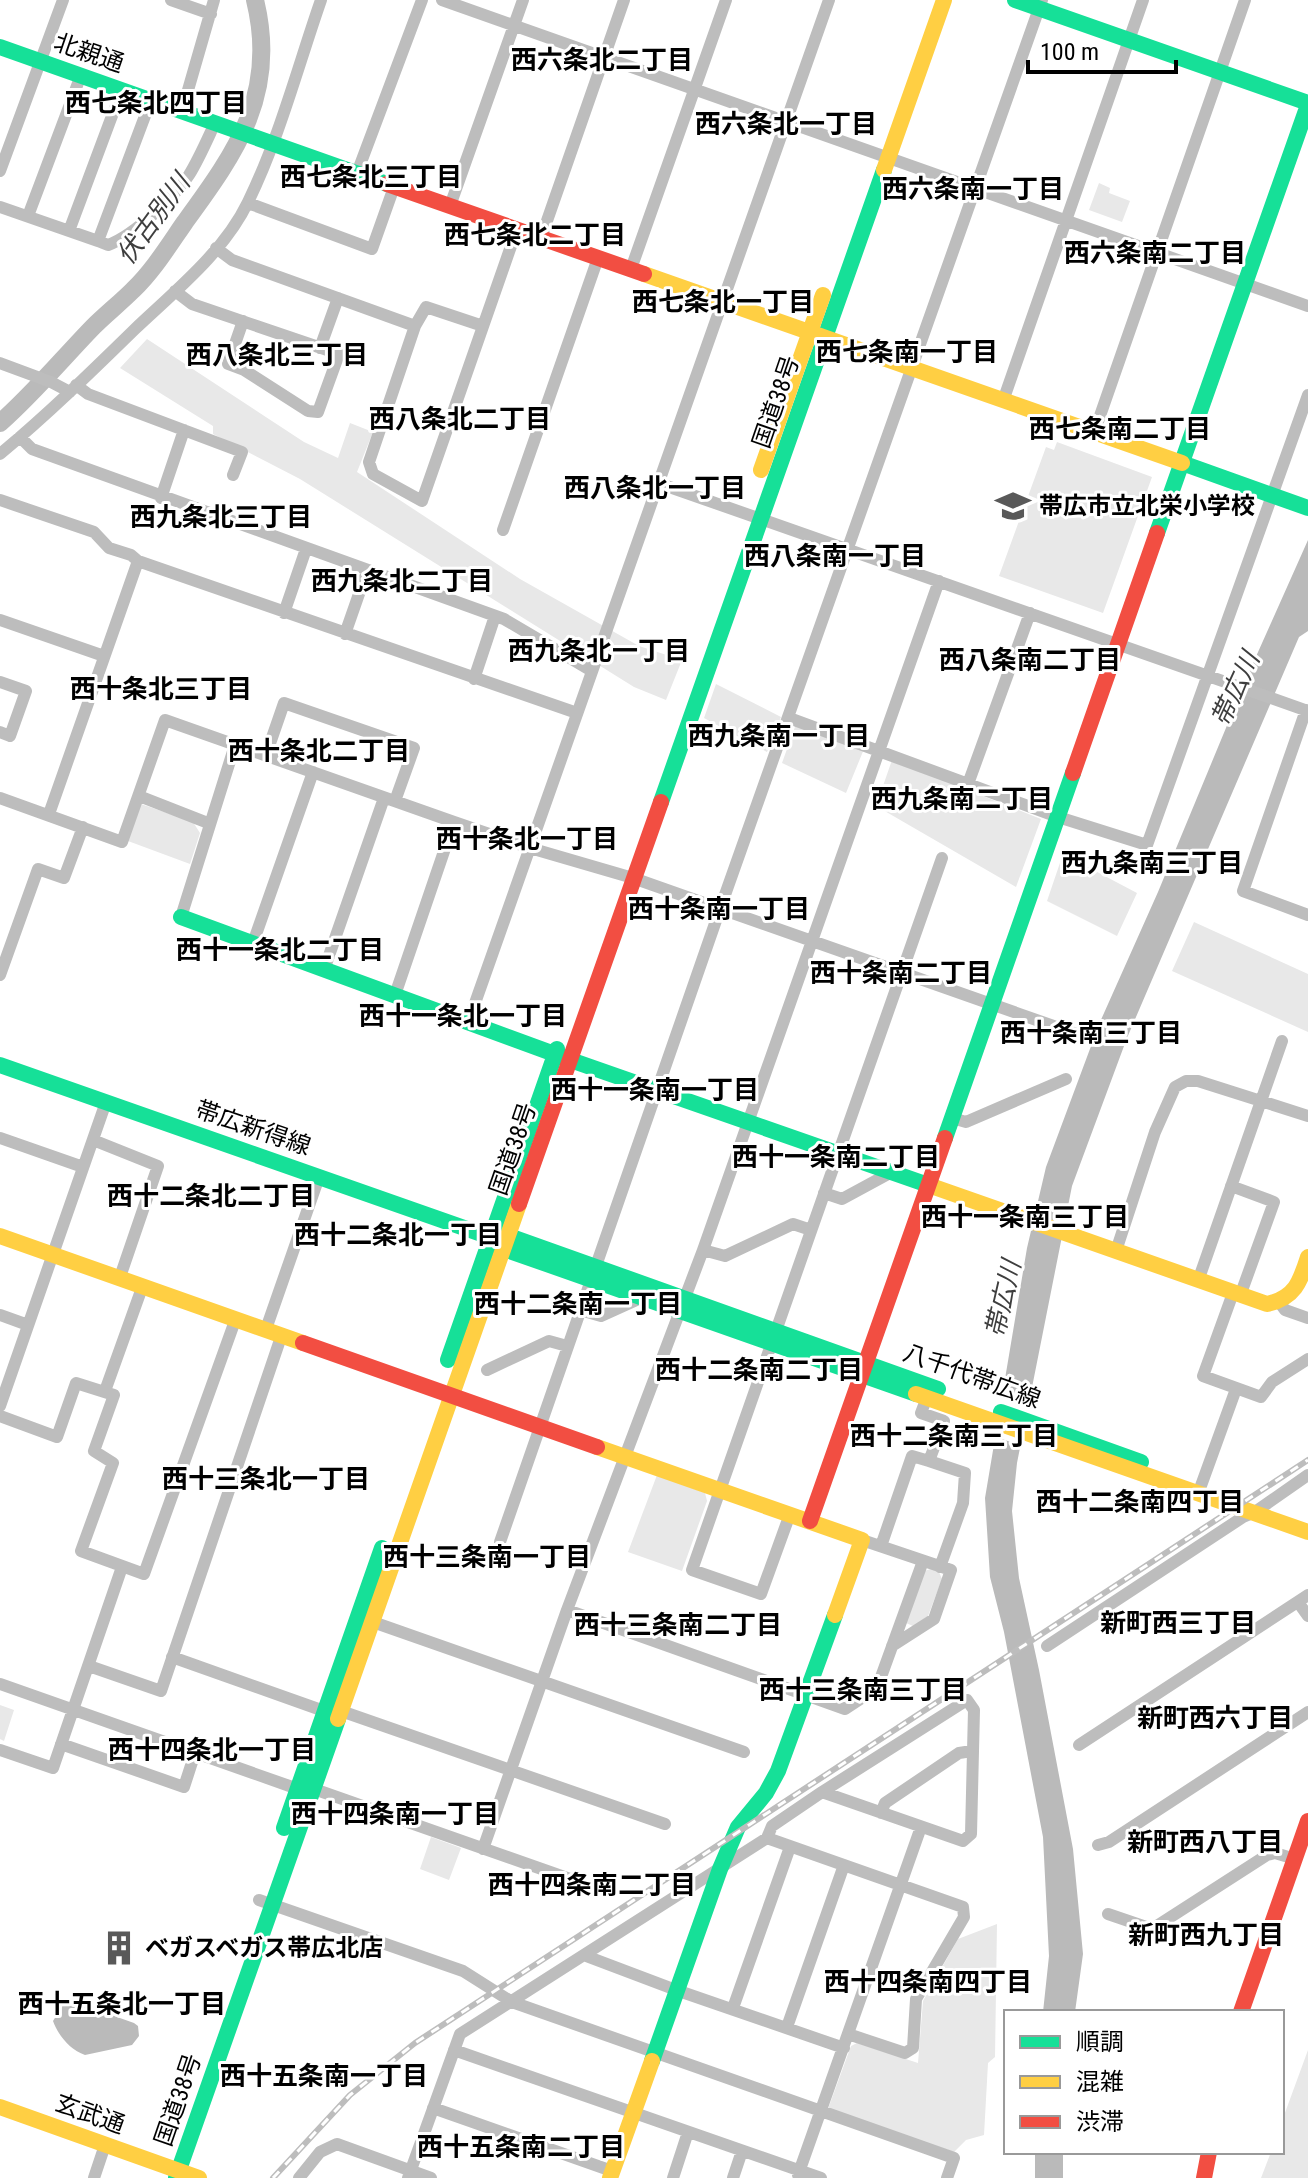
<svg xmlns="http://www.w3.org/2000/svg" width="1308" height="2178" font-family="'Roboto Condensed','Noto Sans JP',sans-serif">
	<rect width="100%" height="100%" fill="#fff"/>
	<path fill="#e8e8e8" d="M1099,183L1110,188L1109,193L1130,201L1122,222L1089,210Z
		M147,339L304,442L338,458L350,423L373,432L357,472L520,579L639,646L682,660L666,700L634,687L300,479L213,434V426L120,368Z
		M1057,442L1152,477L1103,613L999,576L1046,447L1054,450Z
		M716,684L781,717L767,752L704,718Z
		M796,724L864,749L846,793L782,763Z
		M892,760L1041,819L1016,887L876,806Z
		M141,804L193,822L200,833L190,864L128,841Z
		M1063,854L1137,893L1117,936L1047,901Z
		M1194,922L1308,974V1032L1172,971Z
		M657,1475L705,1493L707,1501L682,1571L628,1552Z
		M931,1569L939,1572L942,1579L928,1616L913,1626L906,1623L924,1571Z
		M0,1705L14,1710L4,1741L0,1739Z
		M431,1837L461,1848L449,1880L420,1869Z
		M997,1924L995,2057L988,2063L984,2135L966,2140L954,2152L828,2109L851,2046L857,2043L918,2063L923,2001L958,1939Z
		M1308,2050V2178H1261L1271,2152H1282V2121Z"/>
	<path fill="#bababa" d="M1308,540V631L1299,637L1127,1038L1072,1186L1017,1463L1012,1511L1019,1578L1039,1670L1073,1849L1083,1954L1075,2012H1043L1049,1956L1043,1837L1004,1632L990,1577L985,1498L1027,1248L1046,1167L1100,1022L1158,892L1250,670Z
		M72,2001L134,2023L138,2026L139,2036L132,2045L85,2055C70,2050 58,2035 53,2021L63,2005Z
		M1035,2152H1063V2178H1035Z"/>
	<path fill="#fff" d="M997,1396L1032,1408L1024,1447L991,1435Z"/>
	<g fill="none" stroke-linecap="round" stroke-linejoin="round">
		<path stroke="#bababa" stroke-width="18" d="M0,423C34,393 62,359 93,327C106,314 120,303 133,290C153,271 169,245 185,222C237,151 278,93 255,0"/>
		<path stroke="#bdbdbd" stroke-width="12" d="M171,0L211,14
			M442,0L1308,306
			M182,111L214,0
			M0,171L63,0
			M357,173L422,0
			M248,203L372,249L394,187
			M450,206L523,0
			M0,207L98,241L151,100
			M28,216L81,75
			M69,231L122,89
			M541,238L624,0
			M98,241L108,245C133,236 174,198 189,175C199,159 207,140 215,123
			M216,248L232,260L415,326
			M631,269L726,0
			M175,291L192,304L339,354L318,412L308,411L244,370L228,364L243,321
			M483,326L426,307L415,326L369,462L373,474L422,501L517,229
			M320,348L338,298
			M0,363L51,382L70,392
			M76,385L88,394L242,452L233,475
			M1003,401L1143,0
			M1094,433L1245,0
			M20,437L32,449L504,619L592,671
			M0,454C47,415 91,372 135,329C175,291 224,252 248,202C279,139 298,66 321,0
			M658,483L1308,711
			M161,498L184,430
			M0,500L94,532L109,548L131,555L138,561L577,713
			M503,530L598,258
			M284,613L306,549
			M0,620L104,656
			M345,634L367,571
			M474,679L495,616
			M0,682L26,691L10,736L0,732
			M1306,710L1243,891L1308,915
			M789,718L1058,817L1147,845L1308,395
			M266,755L284,703L414,748L395,801
			M968,784L1030,613
			M139,796L208,823
			M0,798L122,842L165,720L454,822L530,848L633,878L1082,1036
			M49,814L138,561
			M181,917L235,745
			M253,943L313,772
			M324,970L384,798
			M0,975L38,869L64,878L83,827
			M395,995L454,822
			M468,1023L829,0
			M952,1118L966,1122L1066,1079
			M0,1138L83,1167
			M93,1140L158,1166L120,1277
			M1231,1186L1274,1202L1240,1296
			M824,1193L842,1199L890,1173
			M703,1250L725,1256L793,1224L811,1230
			M1116,1251L1155,1132L1175,1087L1186,1081H1198L1308,1116
			M1198,1281L1282,1041
			M1233,1293L1203,1376L1261,1397L1272,1382L1308,1359
			M1280,1303L1285,1310L1308,1318
			M580,1310L601,1316L643,1297
			M0,1315L28,1325
			M266,1329L319,1177
			M487,1370L549,1341L567,1346
			M105,1391L143,1285
			M0,1406L106,1102
			M0,1416L57,1437L76,1383L114,1395L94,1451L113,1463L81,1551L144,1574L236,1318
			M929,1461L965,1473L963,1503L940,1567
			M1198,1494L1236,1389
			M790,1514L761,1594L692,1570L942,858
			M862,1540L951,1570L934,1619L892,1646
			M500,1542L720,909L1042,0
			M881,1546L912,1456L929,1461L944,1421L921,1413L927,1397
			M1298,1602L1308,1616
			M567,1610L845,1709L877,1688L923,1561
			M370,1621L744,1752
			M1047,1646L1243,1517L1255,1512L1308,1475
			M172,1657L324,1711H341L665,1824
			M89,1666L161,1691L282,1334
			M0,1684L298,1789H314L570,1879
			M61,1744L184,1787L195,1753
			M1079,1745L1308,1595
			M0,1750L53,1768L122,1567
			M881,1813L885,1803L959,1753L972,1751
			M767,1838L772,1826L822,1792L967,1700L974,1710L971,1834L963,1841L822,1792
			M1098,1845L1109,1842L1308,1712
			M483,1849L567,1610L703,1250L939,581
			M259,1900L463,1971L512,2002L954,2158L947,2178
			M1108,1914L1152,1929L1267,1855L1275,1853L1295,1859
			M586,1956L676,1990L844,2048
			M733,2008L790,1847
			M787,2027L844,1865
			M454,2050L821,2178
			M433,2108L612,2171
			M798,2175L921,1827
			M94,2178L105,2145
			M299,2178L320,2152L337,2144L431,2178
			M408,2178L460,2034L767,1838L963,1907L964,1917L916,1999L913,2048L905,2053L848,2034
			M673,2178L688,2132
			M733,2178L742,2151"/>
		<path stroke="#16e098" stroke-width="16" d="M1015,0L1308,103
			M0,47L387,184
			M1182,463L1308,508
			M1157,533L1308,105
			M661,802L884,170
			M181,917L579,1063L934,1187
			M0,1065L490,1237
			M945,1138L1073,773
			M500,1237L509,1236L938,1389
			M497,1243L504,1249L916,1394
			M448,1360L557,1049
			M1001,1412L1141,1462
			M284,1828L382,1548
			M652,2061L720,1869L738,1827L766,1793L778,1771L835,1615
			M176,2178L338,1719"/>
		<path stroke="#ffcf43" stroke-width="16" d="M884,170L944,0
			M644,274L1182,463
			M761,470L823,295
			M934,1187L1267,1304C1295,1298 1300,1282 1308,1257
			M0,1236L303,1343
			M916,1394L1308,1532
			M597,1447L862,1540L835,1615
			M338,1719L519,1204
			M0,2107L199,2178
			M610,2178L652,2061"/>
		<path stroke="#f24e42" stroke-width="16" d="M387,184L644,274
			M1073,773L1157,533
			M519,1204L661,802
			M303,1343L597,1447
			M810,1521L945,1138
			M1241,2012L1308,1821
			M1204,2178L1209,2152"/>
		<g stroke="#bdbdbd" stroke-width="6">
			<path id="rail" d="M273,2178L350,2095L415,2043L1308,1460"/>
		</g>
		<use href="#rail" stroke="#fff" stroke-width="3" stroke-dasharray="9" stroke-linecap="butt"/>
	</g>
	<defs>
		<g id="school-bare" transform="scale(2.76)"><path d="M0-5L7-2L0 1L-7-2ZM-4 1L0 2.5L4 1V4Q0 6-4 4Z" fill="#595959" stroke="#fff" stroke-width="2.5" paint-order="stroke"/></g>
		<g id="building-bare" transform="scale(2.76)"><path d="M-4-6H4V6H1V3H-1V6H-4ZM-2.5-4.3h1.7v1.8h-1.7ZM.8-4.3h1.7v1.8H.8ZM-2.5-1h1.7V.8h-1.7ZM.8-1h1.7V.8H.8Z" fill="#595959" stroke="#fff" stroke-width="2.5" paint-order="stroke"/></g>
	</defs>
	<g fill-rule="evenodd">
		<use href="#school-bare" x="1013" y="506"/>
		<use href="#building-bare" x="119" y="1948"/>
	</g>
	<g text-anchor="middle" dominant-baseline="central" stroke-width="6" stroke-linejoin="round" paint-order="stroke">
		<g font-size="24" fill="#000" stroke="#fff">
			<text transform="translate(89 53) rotate(19)">北親通</text>
			<text transform="translate(776 402) rotate(-71)">国道38号</text>
			<text transform="translate(253 1128) rotate(19)">帯広新得線</text>
			<text transform="translate(513 1149) rotate(-71)">国道38号</text>
			<text transform="translate(972 1376) rotate(20)">八千代帯広線</text>
			<text transform="translate(178 2100) rotate(-71)">国道38号</text>
			<text transform="translate(90 2114) rotate(20)">玄武通</text>
		</g>
		<g font-size="24" font-weight="bold" fill="#000" stroke="#fff" text-anchor="start">
			<text x="1039" y="506">帯広市立北栄小学校</text>
			<text x="145" y="1948">ベガスベガス帯広北店</text>
		</g>
		<g font-size="26" font-weight="bold" fill="#000" stroke="#fff">
			<text x="602" y="60">西六条北二丁目</text>
			<text x="156" y="103">西七条北四丁目</text>
			<text x="786" y="124">西六条北一丁目</text>
			<text x="371" y="177">西七条北三丁目</text>
			<text x="973" y="189">西六条南一丁目</text>
			<text x="535" y="235">西七条北二丁目</text>
			<text x="1155" y="253">西六条南二丁目</text>
			<text x="723" y="302">西七条北一丁目</text>
			<text x="907" y="352">西七条南一丁目</text>
			<text x="277" y="355">西八条北三丁目</text>
			<text x="460" y="419">西八条北二丁目</text>
			<text x="1120" y="429">西七条南二丁目</text>
			<text x="655" y="488">西八条北一丁目</text>
			<text x="221" y="517">西九条北三丁目</text>
			<text x="835" y="556">西八条南一丁目</text>
			<text x="402" y="581">西九条北二丁目</text>
			<text x="599" y="651">西九条北一丁目</text>
			<text x="1030" y="660">西八条南二丁目</text>
			<text x="161" y="689">西十条北三丁目</text>
			<text x="779" y="736">西九条南一丁目</text>
			<text x="319" y="751">西十条北二丁目</text>
			<text x="962" y="799">西九条南二丁目</text>
			<text x="527" y="839">西十条北一丁目</text>
			<text x="1152" y="863">西九条南三丁目</text>
			<text x="719" y="909">西十条南一丁目</text>
			<text x="280" y="950">西十一条北二丁目</text>
			<text x="901" y="973">西十条南二丁目</text>
			<text x="463" y="1016">西十一条北一丁目</text>
			<text x="1091" y="1033">西十条南三丁目</text>
			<text x="655" y="1090">西十一条南一丁目</text>
			<text x="836" y="1157">西十一条南二丁目</text>
			<text x="211" y="1196">西十二条北二丁目</text>
			<text x="1025" y="1217">西十一条南三丁目</text>
			<text x="398" y="1235">西十二条北一丁目</text>
			<text x="578" y="1304">西十二条南一丁目</text>
			<text x="759" y="1370">西十二条南二丁目</text>
			<text x="954" y="1436">西十二条南三丁目</text>
			<text x="266" y="1479">西十三条北一丁目</text>
			<text x="1140" y="1502">西十二条南四丁目</text>
			<text x="487" y="1557">西十三条南一丁目</text>
			<text x="1178" y="1623">新町西三丁目</text>
			<text x="678" y="1625">西十三条南二丁目</text>
			<text x="863" y="1690">西十三条南三丁目</text>
			<text x="1215" y="1718">新町西六丁目</text>
			<text x="212" y="1750">西十四条北一丁目</text>
			<text x="395" y="1814">西十四条南一丁目</text>
			<text x="1205" y="1842">新町西八丁目</text>
			<text x="592" y="1885">西十四条南二丁目</text>
			<text x="1206" y="1935">新町西九丁目</text>
			<text x="928" y="1982">西十四条南四丁目</text>
			<text x="122" y="2004">西十五条北一丁目</text>
			<text x="324" y="2076">西十五条南一丁目</text>
			<text x="521" y="2147">西十五条南二丁目</text>
		</g>
		<g font-size="26" font-style="italic" fill="#3e3e3e" stroke="#fff">
			<text transform="translate(153 219) rotate(-54)">伏古別川</text>
			<text transform="translate(1235 689) rotate(-65)">帯広川</text>
			<text transform="translate(1003 1299) rotate(-77)">帯広川</text>
		</g>
	</g>
	<rect x="1004" y="2010" width="280" height="144" fill="#ffffff" stroke="#999999" stroke-width="2"/>
	<rect x="1020" y="2036" width="40" height="12" fill="#16e098" stroke="#999999" stroke-width="2"/>
	<text x="1076" y="2050" font-size="24" fill="#000000">順調</text>
	<rect x="1020" y="2076" width="40" height="12" fill="#ffcf43" stroke="#999999" stroke-width="2"/>
	<text x="1076" y="2090" font-size="24" fill="#000000">混雑</text>
	<rect x="1020" y="2116" width="40" height="12" fill="#f24e42" stroke="#999999" stroke-width="2"/>
	<text x="1076" y="2130" font-size="24" fill="#000000">渋滞</text>
	<path d="M1028 60v12h148v-12" fill="none" stroke="#000000" stroke-width="4"/>
	<text x="1040" y="60" font-size="24" fill="#000000" stroke="#ffffff" stroke-width="6" paint-order="stroke">100 m</text>
</svg>
